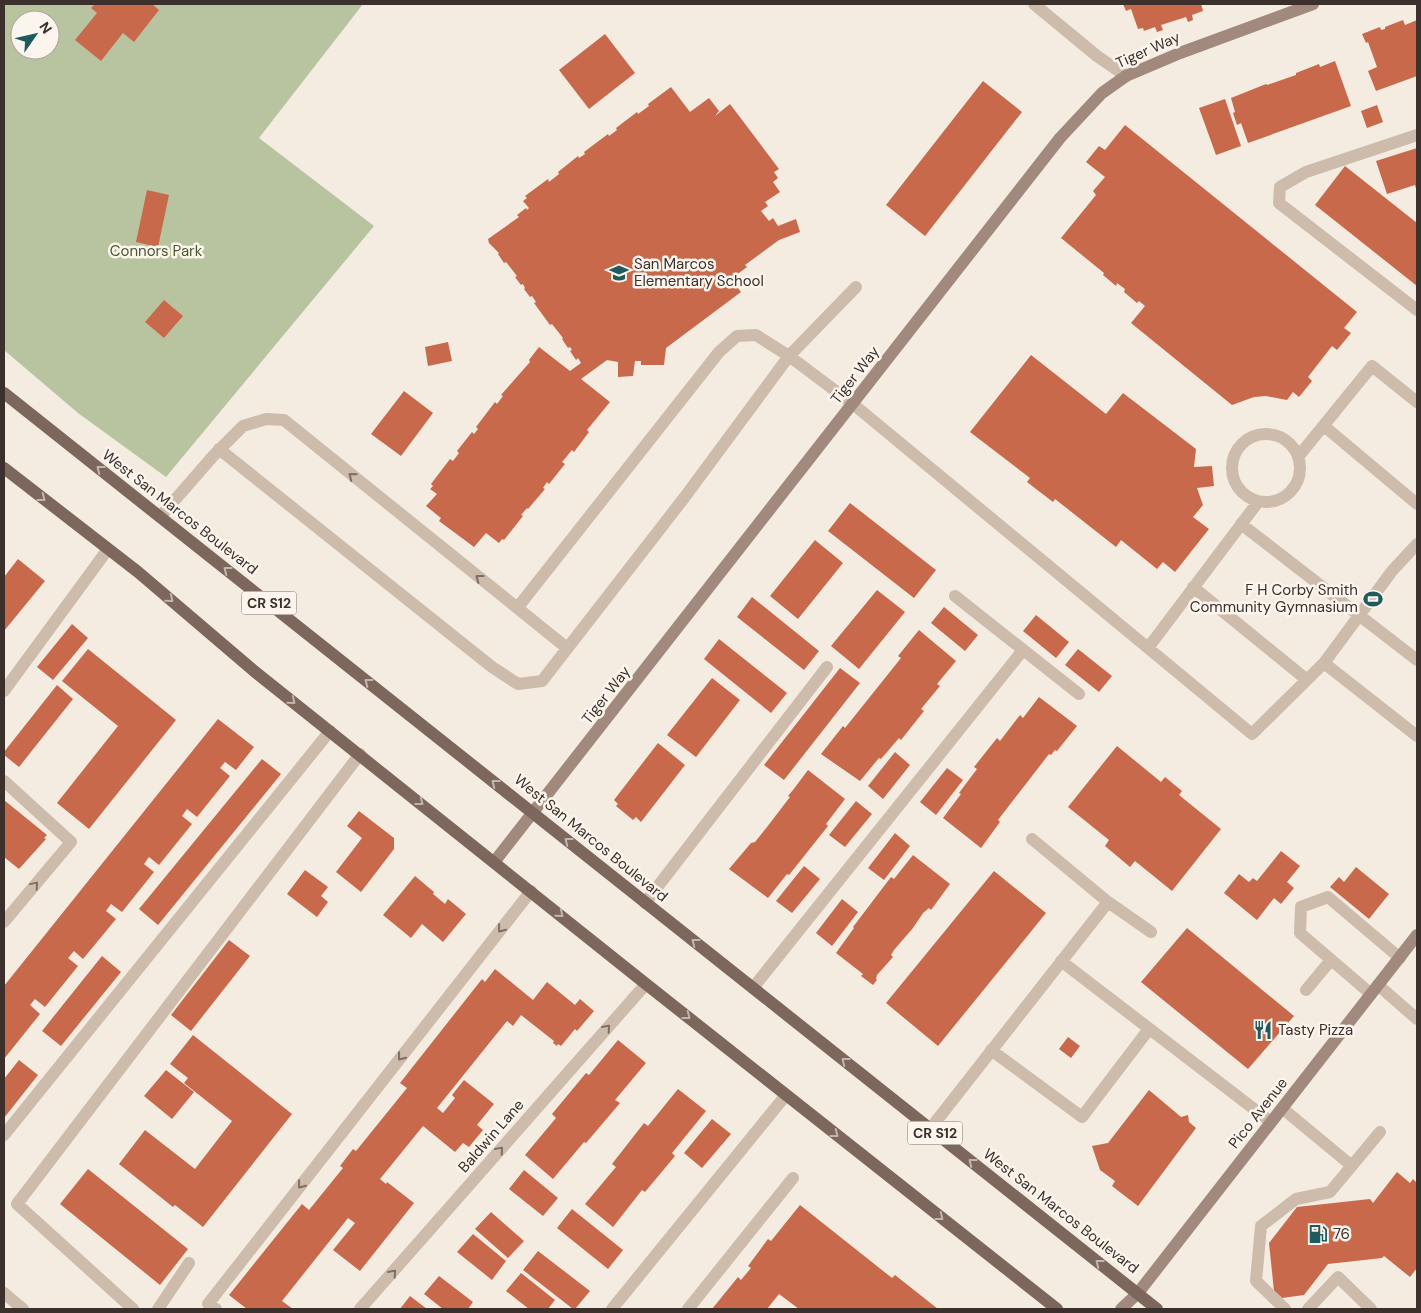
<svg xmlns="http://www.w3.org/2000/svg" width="1421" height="1313" font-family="'DM Sans',sans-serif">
	<rect width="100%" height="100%" fill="#f4ebe1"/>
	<path fill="#b8c4a0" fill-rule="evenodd" d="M4,4H363L259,138L374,226L166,477L78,413L4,350ZM20,20H50V50H20Z"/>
	<path fill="#c8694b" d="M95,4H152L159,10L134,42L123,33L101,61L75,40L97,13L91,8Z
		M1123,4H1201L1203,11L1192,15L1193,20L1188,22L1186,17L1161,25L1163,30L1157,32L1155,27L1144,31L1143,28L1138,29L1131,9L1126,11Z
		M1403,20L1405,25L1417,20V76L1376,91L1368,71L1377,67L1368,42L1366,43L1362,34L1380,27L1381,30L1385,29V27Z
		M605,34L635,73L589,109L559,70Z
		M1335,61L1351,106L1248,143L1241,123L1237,125L1233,113L1235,112L1231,98L1266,84L1267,85L1296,75V73L1319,64L1320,67Z
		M983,81L1022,112L925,236L886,205Z
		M671,87L690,112L709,98L719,111L715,116L730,104L779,169L774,172L778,178L773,182L780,192L765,202L768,206L761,211L769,221L773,218L778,226L796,219L800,232L779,240L745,265L747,267L731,279L741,292L666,348L664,365H641V361H635L633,376L618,377V362L607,360L581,379L610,402L587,430L589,432L574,452L572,450L562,462L565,464L549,484L547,482L543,488L545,489L528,509L527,508L521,515L523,516L504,540L502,539L499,543L486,533L474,547L439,521L441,518L426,506L437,494L430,489L433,486L431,484L450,459L453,461L459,453L457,451L472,432L474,434L478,429L476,427L495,402L497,404L503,396L501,395L530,362L529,360L539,347L570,371L581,363L578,358L576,360L570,351L572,350L570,347L568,348L562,339L563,338L552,324L550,325L534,303L536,302L532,296L530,297L524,289L525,288L523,284L521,285L515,277L517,276L506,262L504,263L498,254L499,253L489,243L488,239L519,217L517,215L526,208L527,210L529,208L523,201L527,198L525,196L548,179L549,182L559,174L558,172L578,156L579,158L585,154L584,152L608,134L609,136L617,130L616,128L637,112L638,114L649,106L648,104Z
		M1225,99L1241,146L1216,155L1199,108Z
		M1377,105L1383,122L1367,128L1361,111Z
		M1125,125L1357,312L1344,328L1351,333L1337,350L1332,346L1308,377L1312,381L1299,397L1293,392L1287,400L1266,396L1254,397L1232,405L1131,323L1145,306L1139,301L1137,303L1124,292L1125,289L1117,283L1116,286L1103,275L1104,273L1061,238L1096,195L1093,191L1105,177L1086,162L1099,146L1105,150Z
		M1417,148V192L1415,185L1387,194L1376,161Z
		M1345,166L1417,223V286L1315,205Z
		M147,190L169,195L158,247L136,242Z
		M164,300L183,316L164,338L145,322Z
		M448,342L452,361L428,366L425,347Z
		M1031,355L1106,414L1123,393L1196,449L1194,467L1212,466L1214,486L1197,488L1203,505L1193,517L1209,529L1175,572L1163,562L1157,569L1121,540L1116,547L1055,499L1053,502L1027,482L1030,478L970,432Z
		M404,391L433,413L401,456L371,434Z
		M850,503L936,570L914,598L828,531Z
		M815,540L843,563L798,619L770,596Z
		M18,559L45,581L4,631V577Z
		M877,590L905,612L859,669L831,646Z
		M752,597L819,651L804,670L737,617Z
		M944,607L978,635L965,651L931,623Z
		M1036,615L1069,642L1056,658L1023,631Z
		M72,624L88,638L53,680L37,667Z
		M919,630L956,661L937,684L940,686L921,709L924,711L901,740L899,738L881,759L879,758L860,781L821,754L843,726L845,728L901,658L898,656Z
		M719,639L787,693L771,713L704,659Z
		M88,649L176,720L89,829L57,803L118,726L62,681Z
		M1078,649L1112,676L1099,692L1065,665Z
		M840,668L860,683L784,780L764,765Z
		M712,678L740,700L696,757L667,735Z
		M57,685L73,699L19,767L4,755V752Z
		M1039,697L1077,726L1057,751L1055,750L1051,755L1049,754L998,820L1000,822L981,848L943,818L961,794L959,793L977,769L974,767L997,738L1000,741L1020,715L1023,718Z
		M218,719L254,747L236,770L225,762L220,768L230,776L197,817L187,809L182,816L192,824L159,865L149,857L144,864L154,872L122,912L111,904L106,911L116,919L83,959L74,951L68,958L78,966L45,1007L35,999L30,1005L40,1014L4,1059V986Z
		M658,743L685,765L641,822L636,817L633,820L616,806L618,804L614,800Z
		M1117,746L1161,782L1165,777L1182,791L1179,795L1221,829L1172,891L1135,861L1130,867L1105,846L1109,840L1068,807Z
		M895,752L910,765L883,799L868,786Z
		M262,759L281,774L158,925L139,909Z
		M947,768L963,780L936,815L920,802Z
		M808,770L845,799L826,824L828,826L789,875L787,874L768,898L729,869L751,843L755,842L767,827L790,797L788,796L793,790Z
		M4,800L47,835L44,838L46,839L19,869L4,857Z
		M856,801L872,814L845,847L829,835Z
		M359,811L394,838V849L361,892L336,872L362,838L347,826Z
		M895,833L910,846L884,880L868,868Z
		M1281,851L1300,866L1287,882L1294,888L1281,904L1274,898L1257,920L1224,893L1239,874L1249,882L1253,878L1257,881Z
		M913,855L950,884L931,910L929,908L923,913L913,928L894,950L891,955L893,957L877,975L876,979L877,980L873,985L861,976L863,974L836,953L854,928L853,927L891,877L894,879Z
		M804,866L820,879L792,913L776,901Z
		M1356,867L1389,894L1369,919L1330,887L1339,877L1344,882Z
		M305,870L328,887L321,896L328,902L317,917L287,894Z
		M994,871L1046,913L938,1046L886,1003Z
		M415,876L434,892L433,894L445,904L448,899L466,914L443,942L422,924L411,938L383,915Z
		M842,899L858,912L832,946L816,933Z
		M1187,928L1294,1016L1248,1069L1141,982Z
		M229,940L250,956L191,1031L171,1015Z
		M102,956L121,972L61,1046L42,1031Z
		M495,969L533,1000L547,982L575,1005L580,999L594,1011L577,1031L575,1029L561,1046L558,1044L557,1046L553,1043L554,1041L521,1015L513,1026L507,1021L437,1108L443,1113L455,1098L452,1095L464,1080L494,1104L477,1125L483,1130L469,1147L463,1143L455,1152L423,1126L380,1179L386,1184L387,1182L414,1203L360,1271L333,1250L355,1223L348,1218L282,1301L293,1309H247L229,1295L302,1204L309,1210L343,1168L340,1166L353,1149L356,1151L407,1088L400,1083L482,979L485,982Z
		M193,1035L292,1114L203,1227L175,1205L173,1207L119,1164L145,1130L195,1169L232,1121L184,1083L188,1078L170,1064Z
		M1068,1037L1080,1046L1071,1058L1059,1049Z
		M618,1040L646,1063L615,1100L620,1103L586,1143L584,1142L553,1179L525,1155L556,1118L552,1114L586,1073L589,1075Z
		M19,1060L38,1075L4,1118V1079Z
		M166,1070L194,1092L172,1119L144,1096Z
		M678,1089L706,1111L672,1153L675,1156L645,1192L642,1190L613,1227L585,1204L616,1167L612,1164L644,1123L648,1126Z
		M1149,1090L1181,1117L1188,1115L1189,1122L1196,1128L1138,1206L1112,1186L1115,1181L1100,1170L1092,1146L1108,1143Z
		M712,1119L731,1134L702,1168L684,1153Z
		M88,1169L188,1249L160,1285L60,1204Z
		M524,1170L558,1198L543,1216L509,1189Z
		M1397,1172L1410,1183L1413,1179L1417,1183V1268L1410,1277L1384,1256L1382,1258L1328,1264L1304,1295L1282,1298L1274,1291L1269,1243L1297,1207L1370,1199L1373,1203Z
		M800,1205L892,1278L895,1275L938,1309H799L779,1294L767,1309H712L738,1277L741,1280L751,1268L748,1266L768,1239L771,1241Z
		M572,1209L623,1250L608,1269L557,1228Z
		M491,1212L524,1241L508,1258L475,1229Z
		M473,1234L506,1261L492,1280L457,1252Z
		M538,1251L590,1291L575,1309H573L523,1270Z
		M521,1273L555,1300L548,1309H529L506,1291Z
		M439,1276L473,1302L468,1309H443L424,1294Z
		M410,1296L427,1309H400Z"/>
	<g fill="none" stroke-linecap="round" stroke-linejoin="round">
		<path stroke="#cdbbac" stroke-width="12" d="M1034,4L1097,56L1126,76
			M1417,135L1306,172L1280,187L1279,203L1417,310
			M1324,426L1417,504
			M1232 468a34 34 0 1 1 68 0a34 34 0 1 1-68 0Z
			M219,449L492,667L518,684L542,681L684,498L789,356L856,287
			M1298,457L1372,366L1417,402
			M160,517L214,455L243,426L266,419L284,420L567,648
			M1241,524L1417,660
			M1417,544L1392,571L1324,663L1417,736
			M1193,587L1307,680
			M955,596L1079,694
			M518,607L719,352L737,336L756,335L789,356L853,404L1252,734L1324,663
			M1148,648L1258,502
			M4,691L108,549
			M4,781L71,842L4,922
			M1108,902L1151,932
			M645,903L827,667
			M1061,961L1271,1122
			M1378,985L1417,1019
			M753,988L1023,650
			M1306,990L1331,960
			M1371,994L1300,933L1301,907L1328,897L1400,958
			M991,1050L1082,1117L1149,1029
			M1282,1108L1352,1166
			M930,1129L1108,902L1032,839
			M4,1135L330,731
			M4,1293L23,1309
			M133,1309L17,1204L360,754
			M158,1309L189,1263
			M216,1309L208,1304L531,891
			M612,1309L786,1095
			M688,1309L793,1178
			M1285,1309L1256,1281L1261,1226L1296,1199L1330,1192L1380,1132
			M1308,1309L1338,1277L1371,1309"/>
		<path stroke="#cdbbac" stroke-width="12" d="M360,1309L646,984"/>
		<path stroke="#a18a7d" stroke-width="12" d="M495,861L1060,138L1102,93L1126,76L1180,53L1313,4
			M1121,1309L1138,1293L1417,935"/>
		<path stroke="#7d675c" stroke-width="12" d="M4,393L1157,1309
			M4,468L138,572L254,671L646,984L1057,1309"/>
	</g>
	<defs><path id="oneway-chevron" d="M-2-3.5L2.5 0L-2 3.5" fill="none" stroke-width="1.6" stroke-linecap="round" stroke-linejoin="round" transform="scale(1.25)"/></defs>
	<g stroke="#c2b5ac">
		<use href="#oneway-chevron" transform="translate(100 469) rotate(-142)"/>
		<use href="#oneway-chevron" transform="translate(42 498) rotate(38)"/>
		<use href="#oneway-chevron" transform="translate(227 570) rotate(-142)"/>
		<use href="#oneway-chevron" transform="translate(170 599) rotate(40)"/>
		<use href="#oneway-chevron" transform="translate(368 682) rotate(-142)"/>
		<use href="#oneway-chevron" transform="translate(292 701) rotate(39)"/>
		<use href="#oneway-chevron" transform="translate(495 783) rotate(-142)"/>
		<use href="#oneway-chevron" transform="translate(420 802) rotate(38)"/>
		<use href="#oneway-chevron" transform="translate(568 841) rotate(-142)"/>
		<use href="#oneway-chevron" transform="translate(560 914) rotate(39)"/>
		<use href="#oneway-chevron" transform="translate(695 942) rotate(-142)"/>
		<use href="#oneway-chevron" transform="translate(687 1016) rotate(38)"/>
		<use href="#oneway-chevron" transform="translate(845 1061) rotate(-142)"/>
		<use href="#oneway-chevron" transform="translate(835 1134) rotate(38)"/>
		<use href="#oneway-chevron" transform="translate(972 1162) rotate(-142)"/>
		<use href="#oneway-chevron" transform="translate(940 1217) rotate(38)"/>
		<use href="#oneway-chevron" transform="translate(1099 1263) rotate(-142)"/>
	</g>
	<g stroke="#7d6f65">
		<use href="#oneway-chevron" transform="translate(352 476) rotate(-141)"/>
		<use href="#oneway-chevron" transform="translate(479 578) rotate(-143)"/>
		<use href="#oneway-chevron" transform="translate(35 885) rotate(-50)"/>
		<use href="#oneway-chevron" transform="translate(501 929) rotate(128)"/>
		<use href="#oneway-chevron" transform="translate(607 1028) rotate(-49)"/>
		<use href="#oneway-chevron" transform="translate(401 1057) rotate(128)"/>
		<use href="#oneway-chevron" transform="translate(500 1150) rotate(-49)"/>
		<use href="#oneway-chevron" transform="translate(301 1185) rotate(128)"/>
		<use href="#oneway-chevron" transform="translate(393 1273) rotate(-49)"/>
	</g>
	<defs>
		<g id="school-bare" transform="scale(1.5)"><path d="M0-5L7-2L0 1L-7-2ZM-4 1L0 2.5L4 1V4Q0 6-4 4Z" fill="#1f5a5e" stroke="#fbf5ee" stroke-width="2.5" paint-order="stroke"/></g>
		<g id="stadium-bare" transform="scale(1.5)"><path d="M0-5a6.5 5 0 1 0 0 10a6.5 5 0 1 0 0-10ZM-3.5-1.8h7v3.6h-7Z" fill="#1f5a5e" stroke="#fbf5ee" stroke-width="2.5" paint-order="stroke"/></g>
		<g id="restaurant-bare" transform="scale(1.5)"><path d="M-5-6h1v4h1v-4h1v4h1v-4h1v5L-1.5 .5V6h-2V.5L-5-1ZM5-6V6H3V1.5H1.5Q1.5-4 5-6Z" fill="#1f5a5e" stroke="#fbf5ee" stroke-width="2.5" paint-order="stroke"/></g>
		<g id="fuel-bare" transform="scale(1.5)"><path d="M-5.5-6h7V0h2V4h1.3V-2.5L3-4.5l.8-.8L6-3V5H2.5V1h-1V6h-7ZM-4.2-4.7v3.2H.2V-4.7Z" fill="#1f5a5e" stroke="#fbf5ee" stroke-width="2.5" paint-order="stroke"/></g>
	</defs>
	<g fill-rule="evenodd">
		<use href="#school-bare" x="619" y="273"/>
		<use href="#stadium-bare" x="1373" y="599"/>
		<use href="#restaurant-bare" x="1263" y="1030"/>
		<use href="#fuel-bare" x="1318" y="1234"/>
	</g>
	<g text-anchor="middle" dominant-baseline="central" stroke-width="5" stroke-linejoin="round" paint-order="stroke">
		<g fill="#fbf5ee" stroke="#756b66" stroke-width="1">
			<rect x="241.5" y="591.5" width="55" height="23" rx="4"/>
			<rect x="907.5" y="1121.5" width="55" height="23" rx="4"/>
		</g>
		<g font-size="14" font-weight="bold" fill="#3b302b">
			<text x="269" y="603">CR S12</text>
			<text x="935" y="1133">CR S12</text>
		</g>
		<g font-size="15" fill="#3b302b" stroke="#fbf5ee">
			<text transform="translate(1148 50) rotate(-24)">Tiger Way</text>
			<text transform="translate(855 375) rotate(-52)">Tiger Way</text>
			<text transform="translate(180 512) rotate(38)">West San Marcos Boulevard</text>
			<text transform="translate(606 695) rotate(-52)">Tiger Way</text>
			<text transform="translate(591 838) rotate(39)">West San Marcos Boulevard</text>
			<text transform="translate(1258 1113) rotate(-52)">Pico Avenue</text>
			<text transform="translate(491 1136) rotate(-49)">Baldwin Lane</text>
			<text transform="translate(1061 1211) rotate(38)">West San Marcos Boulevard</text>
		</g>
		<g font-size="15" fill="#4a5a2e" stroke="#fbf5ee">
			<text x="156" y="251">Connors Park</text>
		</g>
		<g font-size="15" fill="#3b302b" stroke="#fbf5ee" text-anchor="start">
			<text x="634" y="264">San Marcos<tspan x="634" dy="17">Elementary School</tspan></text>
			<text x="1358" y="590" text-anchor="end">F H Corby Smith<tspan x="1358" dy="17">Community Gymnasium</tspan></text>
			<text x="1278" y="1030">Tasty Pizza</text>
			<text x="1333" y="1234">76</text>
		</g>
	</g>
	<rect width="1421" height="1313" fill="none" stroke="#3b302b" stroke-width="10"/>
	<g transform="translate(35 35) rotate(56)"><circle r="24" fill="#fbf5ee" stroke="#aea6a0"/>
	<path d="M0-4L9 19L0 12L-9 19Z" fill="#1f5a5e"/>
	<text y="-8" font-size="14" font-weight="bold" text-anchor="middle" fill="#3b302b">N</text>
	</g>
</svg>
